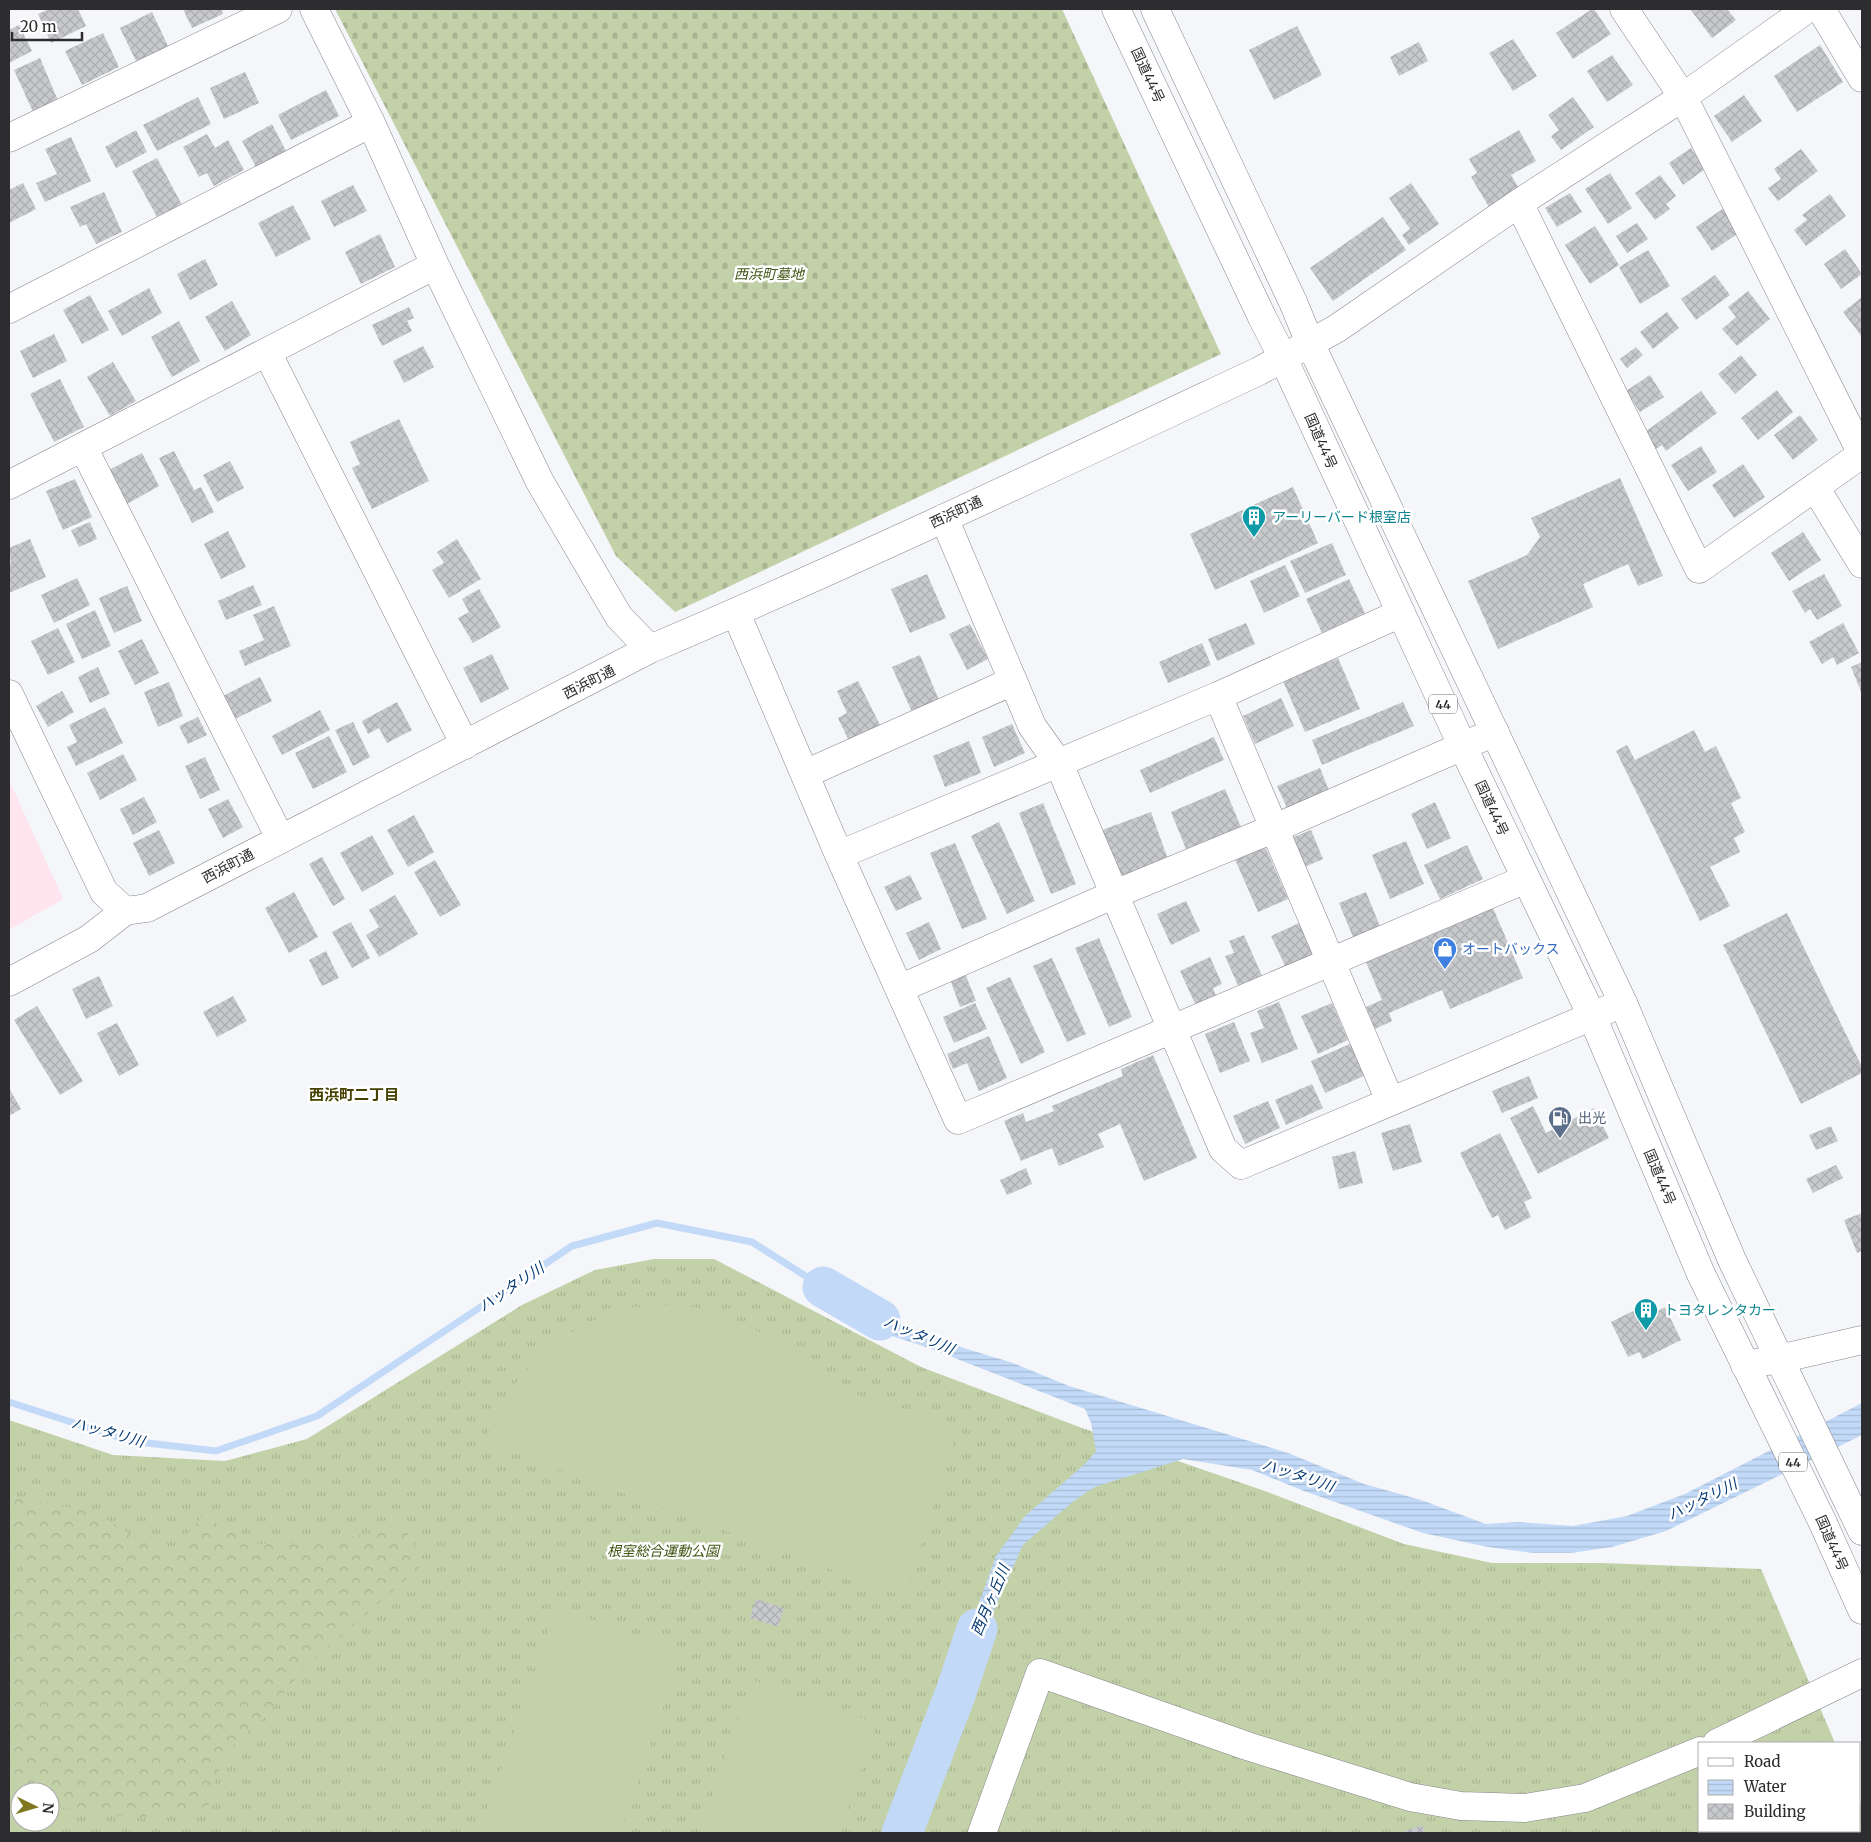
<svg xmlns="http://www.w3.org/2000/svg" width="1871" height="1842" font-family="Merriweather,'Noto Sans JP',serif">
	<defs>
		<pattern id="grass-tufts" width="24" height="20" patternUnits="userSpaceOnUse" patternTransform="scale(1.25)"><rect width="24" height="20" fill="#c3d1a9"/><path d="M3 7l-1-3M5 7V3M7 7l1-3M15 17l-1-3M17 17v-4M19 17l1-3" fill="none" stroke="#a8b492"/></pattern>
		<pattern id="forest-crowns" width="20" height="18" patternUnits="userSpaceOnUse" patternTransform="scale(1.25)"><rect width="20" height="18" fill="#c3d1a9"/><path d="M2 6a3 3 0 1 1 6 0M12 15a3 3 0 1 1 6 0" fill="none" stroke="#a8b492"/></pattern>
		<pattern id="cemetery-stones" width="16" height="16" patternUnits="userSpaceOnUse" patternTransform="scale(1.25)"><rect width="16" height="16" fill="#c3d1a9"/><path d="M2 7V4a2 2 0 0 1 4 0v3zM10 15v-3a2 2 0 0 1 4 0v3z" fill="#a8b492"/></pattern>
		<pattern id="water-rules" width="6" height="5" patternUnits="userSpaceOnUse" patternTransform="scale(1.25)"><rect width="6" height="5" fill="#c2d9f7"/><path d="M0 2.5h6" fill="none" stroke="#a7bbd4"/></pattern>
		<pattern id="building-cross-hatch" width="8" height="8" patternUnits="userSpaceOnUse" patternTransform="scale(1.25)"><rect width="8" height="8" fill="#c7c9cd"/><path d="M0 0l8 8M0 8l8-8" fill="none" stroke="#abadb0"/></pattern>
	</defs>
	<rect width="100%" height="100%" fill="#f4f6fa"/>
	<path fill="#fee4ed" d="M9,780L63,899L9,930Z"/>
	<path fill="url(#grass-tufts)" fill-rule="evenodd" d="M654,1259H714L921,1367L1082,1428L1262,1490L1404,1544L1492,1563H1602L1761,1569L1835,1743H1700V1831H1860V1801L1862,1807V1833H9V1420L113,1455L225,1461L307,1439L522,1305L595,1270ZM20,1792H50V1822H20Z"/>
	<path fill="url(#forest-crowns)" d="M9,1497L96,1512L168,1558L203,1515L251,1544L331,1541L404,1526L423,1564L301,1672L266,1716L224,1754L208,1806L138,1818L50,1806V1792H20V1802L9,1792V1586L23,1566L9,1561Z"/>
	<path fill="url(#cemetery-stones)" d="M335,9H1062L1221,354L675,612L616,556Z"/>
	<path fill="#c3d1a9" d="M669,1305L700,1308L738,1321L770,1337L811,1368L858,1395L959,1425L905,1597L484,1442L509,1391L541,1355L581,1326L621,1308Z
		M557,1607L682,1651L620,1833H479Z
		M752,1680L877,1723L840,1833H699Z"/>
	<path fill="url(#water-rules)" d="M836,1287L891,1320L957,1346L1013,1363L1069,1386L1288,1453L1364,1484L1421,1500L1486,1524L1518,1522L1573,1526L1627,1516L1685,1494L1862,1403V1435L1666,1531L1612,1547L1571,1553H1533L1488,1547L1423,1533L1304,1491L1252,1470L1183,1459L1095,1487L1075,1500L1023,1545L988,1623L975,1662L960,1695L958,1660L996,1556L1025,1516L1086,1463L1096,1451L1091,1423L1085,1409L929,1348L889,1335L828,1295Z"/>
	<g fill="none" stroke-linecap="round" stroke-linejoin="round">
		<path stroke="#c2d9f7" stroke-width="7" d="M9,1402L130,1441L216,1451L317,1416L572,1246L657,1223L752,1242L823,1287"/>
		<path stroke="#c2d9f7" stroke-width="41" d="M823,1287L880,1320
			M902,1833L956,1692L977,1629"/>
	</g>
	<path fill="url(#building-cross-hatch)" d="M49,9H78L86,26L51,43L38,14Z
		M183,9H221L223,14L192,28Z
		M1592,9H1594L1611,34L1573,59L1556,33Z
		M1690,9H1727L1736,20L1712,38Z
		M152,12L169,48L137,63L120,28Z
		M19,25L32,51L9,63V30Z
		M1297,26L1322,75L1274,100L1249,50Z
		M103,33L119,67L82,85L65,51Z
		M1513,39L1537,76L1513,91L1489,53Z
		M1419,42L1428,61L1399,76L1390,57Z
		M1820,45L1843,82L1797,112L1774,76Z
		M1612,55L1633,85L1607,102L1587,71Z
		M40,58L59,103L34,114L14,70Z
		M245,72L259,103L224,119L210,88Z
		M326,90L339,116L291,140L278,115Z
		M1744,95L1762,121L1732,142L1714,116Z
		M198,97L211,124L157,151L143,125Z
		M1573,97L1594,127L1561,150L1551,136L1559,130L1548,115Z
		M272,124L286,151L256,167L242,141Z
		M136,130L147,152L116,168L105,147Z
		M1519,130L1536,161L1511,175L1520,190L1489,207L1471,177L1477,173L1469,159Z
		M207,134L215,148L228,140L244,170L214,186L207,173L199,177L183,147Z
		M71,137L91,181L45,202L36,183L57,174L45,149Z
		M1691,148L1705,169L1683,185L1669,163Z
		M1801,149L1818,171L1778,201L1768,188L1781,179L1774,169Z
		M157,158L182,205L157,217L132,171Z
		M1610,173L1632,208L1608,224L1585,189Z
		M1660,175L1676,196L1666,204L1670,209L1655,220L1635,193Z
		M23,183L36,209L9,223V190Z
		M1411,183L1439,224L1409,245L1402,235L1410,229L1389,198Z
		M353,185L367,211L334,227L321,201Z
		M104,192L122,232L96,244L86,224L80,227L70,207Z
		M1570,193L1582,212L1557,227L1545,208Z
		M1830,194L1846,216L1806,246L1794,230L1807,220L1802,215Z
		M293,205L311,239L276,257L258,223Z
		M1727,206L1743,230L1712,251L1696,227Z
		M1383,217L1406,250L1333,301L1310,268Z
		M1637,223L1648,239L1627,253L1616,236Z
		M1595,226L1619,265L1590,284L1565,245Z
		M380,234L395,267L361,284L345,252Z
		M1845,249L1862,274L1841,289L1824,264Z
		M1648,250L1670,286L1640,304L1619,267Z
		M205,259L218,285L190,300L177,274Z
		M1715,275L1730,295L1696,320L1681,299Z
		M149,288L162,313L122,336L108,311Z
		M1748,291L1770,319L1737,346L1722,329L1736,317L1728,307Z
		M90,295L109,330L82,344L63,310Z
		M1862,297V337L1843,312Z
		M232,301L251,335L225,351L205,317Z
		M409,307L414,318L407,321L412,331L382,346L372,325Z
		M1667,312L1679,328L1653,349L1640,332Z
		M179,321L200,361L172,377L151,337Z
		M54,334L67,361L33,378L20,351Z
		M423,346L434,367L404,383L393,361Z
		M1636,347L1643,355L1627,368L1620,359Z
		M1741,355L1757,375L1735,394L1718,374Z
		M113,362L136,401L110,416L87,377Z
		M1650,375L1664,397L1640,412L1626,391Z
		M60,379L84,427L54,442L30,394Z
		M1777,390L1793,412L1758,440L1741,418Z
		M1701,391L1717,413L1666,451L1662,445L1653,451L1641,435Z
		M1800,415L1818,440L1793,460L1774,435Z
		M399,419L429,481L372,509L352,468L360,464L350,442Z
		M1701,446L1717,472L1688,491L1671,465Z
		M174,451L194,490L201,487L214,512L192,523L159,458Z
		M142,453L159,486L127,504L109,470Z
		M230,461L244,488L217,502L203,475Z
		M1743,464L1765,497L1734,518L1712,485Z
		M1620,478L1663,576L1638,586L1628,564L1583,584L1593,607L1498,649L1468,581L1527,555L1540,537L1531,518Z
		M75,479L92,517L63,530L46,491Z
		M1293,487L1318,543L1215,590L1190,534Z
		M90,522L97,539L79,547L71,530Z
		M228,531L246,567L221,579L204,544Z
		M1803,532L1821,560L1789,581L1771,553Z
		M30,539L46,577L9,593V563H11L9,548Z
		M457,539L481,579L449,598L432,570L444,563L437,552Z
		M1332,543L1346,575L1305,593L1290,561Z
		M1285,565L1300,596L1264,613L1250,581Z
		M927,574L946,618L910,633L891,589Z
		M1824,574L1842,606L1817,620L1810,609L1805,613L1792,591Z
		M77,578L90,605L54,623L41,595Z
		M1349,579L1365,613L1322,633L1306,599Z
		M253,585L262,605L226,620L218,601Z
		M127,586L142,621L114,633L99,598Z
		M479,589L501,627L473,643L458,618L469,612L462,599Z
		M274,606L291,646L245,666L239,651L264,640L253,615Z
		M95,610L111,646L82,659L66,624Z
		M1246,623L1255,644L1217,661L1208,639Z
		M1843,623L1859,653L1837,665L1833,657L1822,664L1809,642Z
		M970,624L988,659L967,670L949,634Z
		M58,628L75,662L48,675L31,641Z
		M142,639L159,673L135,685L118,651Z
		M1202,643L1211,665L1168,683L1159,662Z
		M492,654L509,689L481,703L463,668Z
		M920,655L939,700L912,712L892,667Z
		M1338,658L1360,709L1305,732L1283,681Z
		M1862,662V694L1851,667Z
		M98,667L110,694L90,703L78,677Z
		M260,677L272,701L235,719L223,696Z
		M858,681L880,725L849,741L838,718L847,713L837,691Z
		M169,682L183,716L158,727L144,692Z
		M62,691L74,712L48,727L36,706Z
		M1281,698L1294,726L1255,744L1243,716Z
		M397,702L412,730L387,743L379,728L368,734L362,721Z
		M1403,702L1414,726L1322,765L1312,740Z
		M105,707L123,743L76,766L67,747L77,742L69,725Z
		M320,710L330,730L282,755L272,736Z
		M198,717L207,735L188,744L179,726Z
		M353,722L370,757L353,766L335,730Z
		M1012,724L1025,753L994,767L982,737Z
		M1694,730L1705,752L1716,746L1741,798L1731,803L1745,832L1734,838L1740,852L1710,867L1730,906L1700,921L1616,751L1627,745L1635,760Z
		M329,736L347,772L313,789L295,753Z
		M1214,737L1224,760L1150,793L1140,770Z
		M969,741L981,773L945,787L933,756Z
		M123,754L137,780L100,800L87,773Z
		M205,757L220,790L200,799L185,766Z
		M1320,768L1330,793L1288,810L1277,786Z
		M1225,789L1241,827L1186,849L1171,812Z
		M144,797L157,822L133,835L120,809Z
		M228,799L243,827L223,838L208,809Z
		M1435,802L1451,838L1427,849L1411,814Z
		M1043,803L1076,884L1051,894L1019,813Z
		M1151,812L1170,865L1121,882L1102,830Z
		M414,815L434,852L408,867L387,830Z
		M999,822L1035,901L1007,914L971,836Z
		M159,830L175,863L149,876L133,843Z
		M1311,830L1323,859L1298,870L1286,840Z
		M372,835L394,874L362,892L340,853Z
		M1406,841L1424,884L1390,899L1372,855Z
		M955,843L987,919L962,929L930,853Z
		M1264,844L1288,899L1258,912L1234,857Z
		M1467,845L1483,879L1440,899L1424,865Z
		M322,857L345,899L333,906L309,864Z
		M435,860L461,905L440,917L414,872Z
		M910,875L922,899L896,911L884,887Z
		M294,892L318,937L289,953L265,908Z
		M1366,892L1382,931L1355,942L1339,903Z
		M395,895L418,934L379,957L366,935L379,927L369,910Z
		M1186,901L1200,931L1171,945L1157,914Z
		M1493,908L1523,978L1450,1009L1442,990L1389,1013L1392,1021L1375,1029L1366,1007L1382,1000L1366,962Z
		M1787,913L1862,1067V1073L1801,1104L1723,945Z
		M351,922L370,958L352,968L332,932Z
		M929,922L941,949L919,960L906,933Z
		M1299,923L1314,957L1287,970L1271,936Z
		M1244,935L1263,978L1239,988L1225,956L1234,953L1229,941Z
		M1099,938L1132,1017L1109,1027L1075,948Z
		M326,951L339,978L322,986L309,960Z
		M1210,957L1222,984L1213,988L1217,998L1197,1008L1180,971Z
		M1052,958L1086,1034L1067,1042L1033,966Z
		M965,973L976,1001L960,1007L950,979Z
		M99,976L113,1006L86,1019L72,989Z
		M1010,977L1045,1052L1021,1064L986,988Z
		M233,996L247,1021L217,1037L203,1012Z
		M1279,1002L1298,1049L1262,1063L1250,1033L1264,1028L1257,1011Z
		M975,1003L987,1029L954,1043L943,1017Z
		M1332,1003L1348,1040L1318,1054L1301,1016Z
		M37,1006L83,1081L60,1095L14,1020Z
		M1234,1022L1250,1061L1220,1073L1205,1034Z
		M117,1023L139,1065L119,1076L97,1033Z
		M989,1036L1007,1078L979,1091L967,1063L953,1069L947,1054Z
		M1352,1043L1366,1075L1325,1093L1311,1061Z
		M1153,1055L1197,1158L1144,1181L1120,1124L1098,1134L1104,1147L1059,1166L1052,1148L1021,1161L1004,1121L1023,1113L1026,1122L1054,1111L1052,1106L1123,1076L1121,1069Z
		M1529,1076L1538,1098L1502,1113L1492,1091Z
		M1312,1084L1323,1108L1286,1125L1275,1100Z
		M9,1088L21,1109L9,1116Z
		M1268,1101L1280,1128L1245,1144L1233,1116Z
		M1533,1106L1546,1133L1594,1108L1609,1138L1538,1174L1510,1118Z
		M1410,1124L1422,1162L1393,1171L1381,1133Z
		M1831,1126L1838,1141L1816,1150L1809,1135Z
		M1500,1133L1532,1198L1524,1202L1531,1217L1505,1230L1498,1215L1492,1218L1460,1153Z
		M1355,1151L1363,1183L1339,1189L1332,1157Z
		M1836,1165L1843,1178L1813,1193L1806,1179Z
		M1026,1168L1032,1184L1007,1195L1000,1180Z
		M1862,1213V1251L1857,1253L1844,1220Z
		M1653,1301L1658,1311L1665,1307L1681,1340L1643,1359L1639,1352L1628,1357L1611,1322Z
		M756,1599L784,1608L778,1627L750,1618Z
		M1422,1825L1425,1833H1400Z"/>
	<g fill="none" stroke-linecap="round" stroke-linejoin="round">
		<g stroke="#85878b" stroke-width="29">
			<path id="minor" d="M314,9L371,123L435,265L540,482L619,617L650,649
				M1624,9L1683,97L1862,454
				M1821,9L1862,78
				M9,138L278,9
				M1519,203L1699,569L1862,454
				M9,309L371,123
				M267,352L465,745
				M83,447L280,838
				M9,485L435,265
				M1815,487L1862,564
				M944,518L1032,726L1059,764L1223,1149L1241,1165L1623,1003
				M736,613L839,855L958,1120L1526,879
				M9,694L104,892L125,911L147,908L650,649C855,562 1057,466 1259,371L1336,329L1519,203L1683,97L1807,9
				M1218,696L1390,1101
				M805,774L1013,681
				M839,855L1218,696L1401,613
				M9,982L89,939L125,911
				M899,989L1115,894L1275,828L1495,732
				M1745,1365L1779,1359L1862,1340
				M1717,1743L1862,1673
				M982,1833L1040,1673L1247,1746L1410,1797L1461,1806L1525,1808L1585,1798L1700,1751"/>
		</g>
		<g stroke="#85878b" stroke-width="29">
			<path id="highway" d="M1116,9L1262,317L1283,358L1462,745L1592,1016L1701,1274L1823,1523L1862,1610
				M1155,9L1293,302L1310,343L1623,1003L1732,1260L1862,1531"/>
		</g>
		<use href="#minor" stroke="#fff" stroke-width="28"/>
		<use href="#highway" stroke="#fff" stroke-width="28"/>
	</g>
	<defs>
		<g id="building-pin" transform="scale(1.25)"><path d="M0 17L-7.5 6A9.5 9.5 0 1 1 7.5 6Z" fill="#0f9aa8" stroke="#fff"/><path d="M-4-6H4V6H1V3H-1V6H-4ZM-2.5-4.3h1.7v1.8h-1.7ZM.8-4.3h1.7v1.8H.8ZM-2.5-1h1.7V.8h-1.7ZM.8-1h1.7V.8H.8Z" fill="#fff"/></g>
		<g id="shop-pin" transform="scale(1.25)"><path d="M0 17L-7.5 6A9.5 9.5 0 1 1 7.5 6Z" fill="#3f7fe0" stroke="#fff"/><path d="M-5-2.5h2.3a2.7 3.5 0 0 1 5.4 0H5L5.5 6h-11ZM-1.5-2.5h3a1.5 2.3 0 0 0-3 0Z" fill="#fff"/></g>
		<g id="fuel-pin" transform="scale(1.25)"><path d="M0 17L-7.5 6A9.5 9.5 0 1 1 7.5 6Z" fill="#5c6f8a" stroke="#fff"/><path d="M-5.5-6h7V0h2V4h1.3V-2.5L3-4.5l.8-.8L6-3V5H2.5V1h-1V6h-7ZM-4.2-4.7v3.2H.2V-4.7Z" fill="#fff"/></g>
	</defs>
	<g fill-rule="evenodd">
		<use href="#building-pin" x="1254" y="517"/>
		<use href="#shop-pin" x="1445" y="949"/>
		<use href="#fuel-pin" x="1560" y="1118"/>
		<use href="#building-pin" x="1646" y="1310"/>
	</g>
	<g text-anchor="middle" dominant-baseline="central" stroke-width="5" stroke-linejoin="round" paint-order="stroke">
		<g fill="#fff" stroke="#6c6c6d" stroke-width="1">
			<rect x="1429" y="694.5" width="28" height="19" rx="4"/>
			<rect x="1779" y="1452.5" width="28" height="19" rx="4"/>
		</g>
		<g font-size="12" font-weight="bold" fill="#2d2d2f">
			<text x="1443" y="704">44</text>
			<text x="1793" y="1462">44</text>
		</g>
		<g font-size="14" fill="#2d2d2f" stroke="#fff">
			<text transform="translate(1148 75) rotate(65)">国道44号</text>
			<text transform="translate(1321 441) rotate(66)">国道44号</text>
			<text transform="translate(956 512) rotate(-25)">西浜町通</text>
			<text transform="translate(589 682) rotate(-27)">西浜町通</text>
			<text transform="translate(1492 808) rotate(65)">国道44号</text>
			<text transform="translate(228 866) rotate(-28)">西浜町通</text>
			<text transform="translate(1660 1177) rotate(67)">国道44号</text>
			<text transform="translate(1832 1543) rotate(66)">国道44号</text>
		</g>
		<g font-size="14" font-style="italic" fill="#435414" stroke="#fff">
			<text x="769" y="274">西浜町墓地</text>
			<text x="663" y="1551">根室総合運動公園</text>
		</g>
		<g font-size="14" fill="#0d838f" stroke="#fff" text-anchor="start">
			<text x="1272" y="517">アーリーバード根室店</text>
			<text x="1664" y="1310">トヨタレンタカー</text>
		</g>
		<g font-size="14" fill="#366cbe" stroke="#fff" text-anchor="start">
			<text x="1462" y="949">オートバックス</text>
		</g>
		<g font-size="14" fill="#4e5e75" stroke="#fff" text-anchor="start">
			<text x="1578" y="1118">出光</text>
		</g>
		<g font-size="15" font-weight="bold" fill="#464100" stroke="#fff">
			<text x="354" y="1094">西浜町二丁目</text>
		</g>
		<g font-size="15" font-style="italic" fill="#073b75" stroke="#fff">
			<text transform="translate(511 1287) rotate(-34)">ハッタリ川</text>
			<text transform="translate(919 1335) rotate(23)">ハッタリ川</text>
			<text transform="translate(108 1432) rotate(15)">ハッタリ川</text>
			<text transform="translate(1298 1475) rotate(18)">ハッタリ川</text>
			<text transform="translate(1702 1499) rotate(-26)">ハッタリ川</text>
			<text transform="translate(990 1600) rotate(-67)">西月ヶ丘川</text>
		</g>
	</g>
	<rect width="1871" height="1842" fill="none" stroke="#2d2d2f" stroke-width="20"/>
	<rect x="1698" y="1742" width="162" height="90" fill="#ffffff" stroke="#ababac"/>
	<rect x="1708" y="1758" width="25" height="8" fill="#ffffff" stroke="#ababac"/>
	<text x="1744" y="1767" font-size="15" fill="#2d2d2f">Road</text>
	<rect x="1708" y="1780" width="25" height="15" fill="url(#water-rules)" stroke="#ababac"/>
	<text x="1744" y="1792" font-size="15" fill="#2d2d2f">Water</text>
	<rect x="1708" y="1804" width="25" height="15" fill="url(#building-cross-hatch)" stroke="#ababac"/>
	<text x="1744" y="1817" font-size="15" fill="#2d2d2f">Building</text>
	<g transform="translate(35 1807) rotate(95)"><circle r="24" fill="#ffffff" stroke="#ababac"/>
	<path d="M0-4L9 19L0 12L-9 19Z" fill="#80781e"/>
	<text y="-8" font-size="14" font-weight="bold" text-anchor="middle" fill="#2d2d2f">N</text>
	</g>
	<path d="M12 32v8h70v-8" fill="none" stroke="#2d2d2f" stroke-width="2.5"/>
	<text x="20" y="32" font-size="15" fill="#2d2d2f" stroke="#ffffff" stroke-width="4" paint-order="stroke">20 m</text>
</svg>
